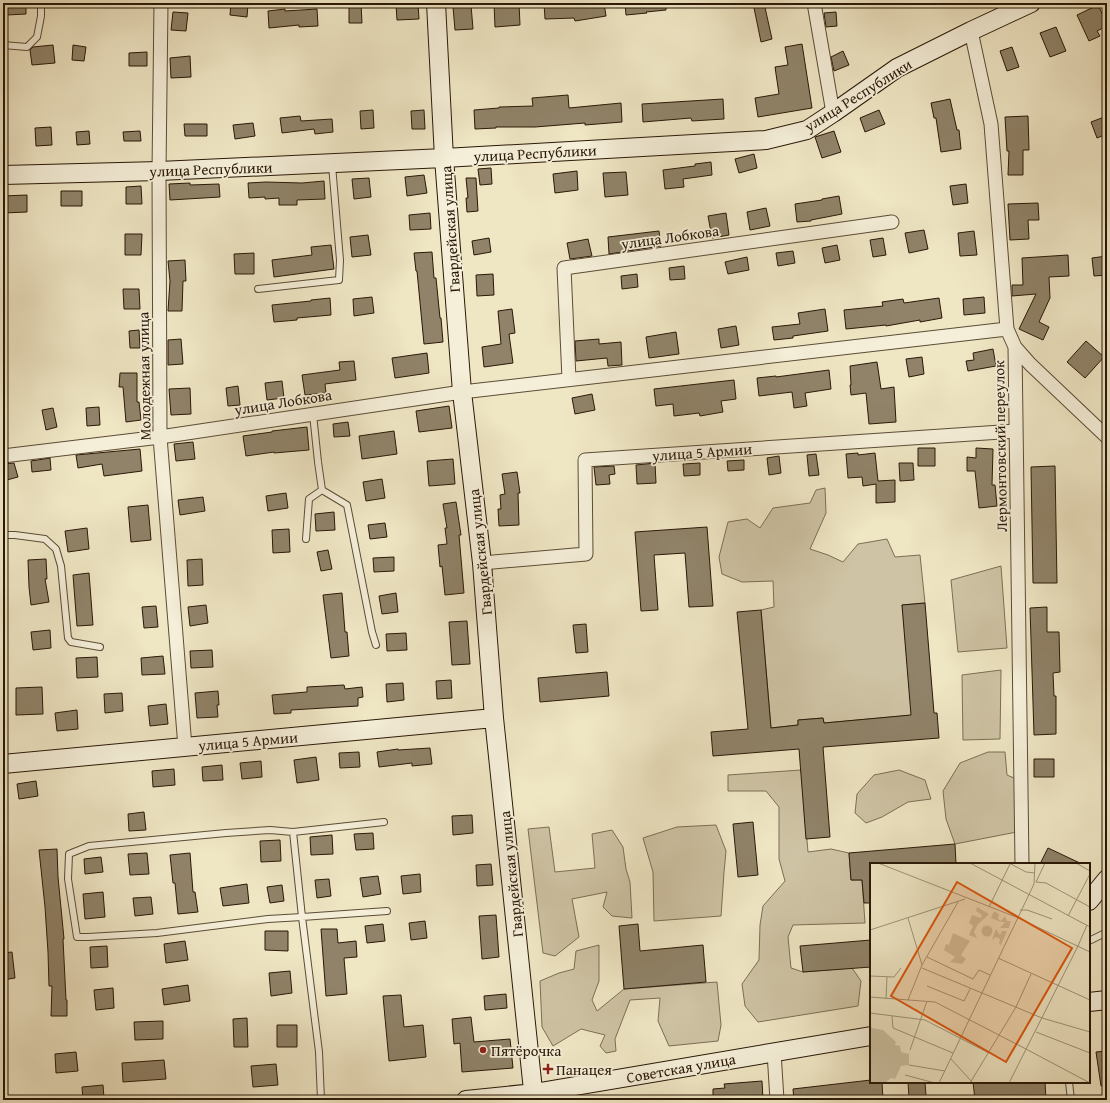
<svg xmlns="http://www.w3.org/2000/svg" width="1110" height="1103" font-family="'Gentium Book Plus',serif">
	<rect width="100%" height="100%" fill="#efe6c4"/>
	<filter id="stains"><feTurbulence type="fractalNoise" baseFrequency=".005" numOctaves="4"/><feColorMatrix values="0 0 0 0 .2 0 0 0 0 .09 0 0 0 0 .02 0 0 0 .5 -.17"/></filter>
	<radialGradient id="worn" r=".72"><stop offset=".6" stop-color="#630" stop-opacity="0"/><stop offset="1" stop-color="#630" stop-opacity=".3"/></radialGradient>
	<path fill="#cec3a4" stroke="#7c6e56" d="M825,488L826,513L810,549L828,555L843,562L858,544L887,539L895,557L920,555L925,603L902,605L925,714L824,723L823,718L798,720V725L771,728L761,610L774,607L773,581L742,582L722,574L719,557L728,522L747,519L760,528L773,508L810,503L816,490Z
		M1001,566L1007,648L958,652L951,580Z
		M1001,670L1000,739L963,740L962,675Z
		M988,752H1005L1007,775L1021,781L1022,831L955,844L946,819L943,791L960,763Z
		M801,770L808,852L831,849L849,853L851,880H862L865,923L793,925L788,937L791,968L803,972L852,968L861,981L858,1006L758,1022L745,1006L742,984L759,960L760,925L763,906L785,881L779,859V807L766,791H728V775Z
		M899,770L925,780L931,799L908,802L882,817L866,823L855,813L857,794L874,775Z
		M716,825L726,851L724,872L721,916L654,921L653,872L643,838L677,827Z
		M549,827L555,872L595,868L592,834L612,830L623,847L626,869L630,882L632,918L612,916L603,907L607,892L572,899L579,937L555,956L543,953L528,829Z
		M599,945V981L592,1000L597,1011L624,989L717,982L721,1025L718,1041L669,1046L658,1021L660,998L630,1000L615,1039L616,1051L606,1053L600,1046L605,1035L581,1029L553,1046L542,1027L540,981L559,973L574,969L576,951Z"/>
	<path fill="#908369" stroke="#2a1807" d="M6,3H26V14L7,15Z
		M231,3L248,4L247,17L230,15Z
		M349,3H361L362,23H349Z
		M494,3H519L520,25L495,27Z
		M544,3H561V7L585,3H604L606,16L575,21L574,18L545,19Z
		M625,3H666V10L646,12L647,13L626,15Z
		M753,3H764L772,39L761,42Z
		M418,4L419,19L397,20L396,5Z
		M471,5L473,29L455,30L453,7Z
		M1098,5L1107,24V26L1097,31L1100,36L1089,41L1077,15Z
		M285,9V11L317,9L318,26L299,27V25L269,28L268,11Z
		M173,12L188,13L186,31L171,30Z
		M836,12L837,26L826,27L824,13Z
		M1056,27L1066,51L1050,57L1040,33Z
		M802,44L812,108L758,117L755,98L779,94L775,67L788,65L785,47Z
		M53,45L55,63L32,65L30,50L33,47Z
		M73,45L86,47L84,61L72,60Z
		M1012,47L1019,67L1007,71L1000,51Z
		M843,51L849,65L834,71L831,57Z
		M147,52V66H129V53Z
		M190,56L191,77L171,78L170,58Z
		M568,95L569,108L621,103L622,122L585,125V123L535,127H496V128L475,129L474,110L499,108V107L533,106L532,98Z
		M723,99L724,119L692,121L691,118L643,122L642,104Z
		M950,99L957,130H959L961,149L941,152L936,118H934L931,103Z
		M373,110L374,128L361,129L360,111Z
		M424,110L425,129H412L411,111Z
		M879,110L885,124L865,132L860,118Z
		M300,116L301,121L332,119L333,132L315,134L314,129L282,133L280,118Z
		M1028,116L1029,150H1023V175H1008L1009,151H1007L1005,117Z
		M1107,116V134L1097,138L1091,122Z
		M253,123L255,136L235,139L233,125Z
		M184,124H207V136H185Z
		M51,127L52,145L36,146L35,128Z
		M89,131L90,144L77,145L76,132Z
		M140,131L141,141H124L123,132Z
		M834,131L841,152L822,158L815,137Z
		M754,154L757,168L739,173L735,159Z
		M711,162L712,175L683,179L684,187L665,189L663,170L695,166V164Z
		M491,168L492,184L480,185L478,169Z
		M577,171L578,190L555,193L553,174Z
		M626,172L628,195L605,197L603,173Z
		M424,175L427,193L407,196L405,177Z
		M369,178L371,197L354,199L352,179Z
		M466,178H476L478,211L467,212L466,198H468Z
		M324,181L325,199L297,200V205H279V198L265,199V197L249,198L248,183L266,182L302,183Z
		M190,183V185L219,184L220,197L170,200L169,184Z
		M966,184L968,203L953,205L950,186Z
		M141,186L142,204H126V187Z
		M61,191H82V206H61Z
		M27,195V212L3,213V196Z
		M839,196L842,214L811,220V221L797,222L795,204L822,200V199Z
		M1038,203L1039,220H1028L1029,239L1010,240L1008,204Z
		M766,208L770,226L750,230L747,212Z
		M430,213L431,229L410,230L409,215Z
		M726,213L729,235L712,238L708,216Z
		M924,230L928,249L909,253L905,233Z
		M659,231L661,246L609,254L608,237Z
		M974,231L977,255L960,256L958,233Z
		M125,234H142L141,255H125Z
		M368,235L371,255L352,257L350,237Z
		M489,238L491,252L474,255L472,241Z
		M883,238L886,255L873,257L870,240Z
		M588,239L592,256L570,259L567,243Z
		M331,245L334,269L274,277L272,260L312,255L311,247Z
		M837,245L840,260L825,263L822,248Z
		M793,251L795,263L778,266L776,253Z
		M432,252L434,278H436L440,318H441L443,342L424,344L417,271H416L414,253Z
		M254,253V274H235L234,254Z
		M1068,255L1069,276L1049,277L1050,298L1039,322L1049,327L1043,340L1019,329L1036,294L1012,296V285H1023L1022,258Z
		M1107,256V275L1094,276L1092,258Z
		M747,257L749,270L728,274L725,262Z
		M185,260L186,281H183L182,311H168L170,281L168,261Z
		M684,266L685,279L670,280L669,268Z
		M493,274L494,295L477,296L476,275Z
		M637,274L638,287L622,289L621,276Z
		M123,289H139L140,309H124Z
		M372,297L374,313L354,316L353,299Z
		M984,297L985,313L964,315L963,299Z
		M330,298L331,315L297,318V320L274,322L272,305L311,301V300Z
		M939,298L942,318L920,322V320L886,326V325L846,329L844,310L883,306L882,302L903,299L904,303Z
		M512,309L515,333L509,334L513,363L484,367L482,347L501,344L498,311Z
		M825,309L828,331L793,336V338L774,340L772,327L800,324L798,313Z
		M736,326L739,345L721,348L718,329Z
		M139,330L140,348H130L129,331Z
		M676,332L679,354L649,358L646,337Z
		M181,339L183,364L168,365V340Z
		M599,339V344L621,342L622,365L608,366L607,358L576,361L575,341Z
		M1086,341L1104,357L1085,378L1067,362Z
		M993,349L996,366L968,371L966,361L974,360L973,353Z
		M427,353L429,373L395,378L392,358Z
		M922,357L924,374L909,377L906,359Z
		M354,361L356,380L325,384L326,393L305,395L302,375L340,370L339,362Z
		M877,362L881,389L894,387L896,422L869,424L866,393L851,395L850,385H851L850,366Z
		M829,370L831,389L805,393L807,406L794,408L792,392L759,396L757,378L776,376V377Z
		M120,373H137V402H139L141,420L126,422L123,387H119Z
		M734,380L736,399L721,401L723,412L700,416L699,413L674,416L673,404L656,406L654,389Z
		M282,381L284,398L267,400L265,383Z
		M238,386L240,405L228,406L226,388Z
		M190,388L191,414L171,415L169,389Z
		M592,394L595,410L575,414L572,398Z
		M449,406L452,428L419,432L416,411Z
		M99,407L100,425L87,426L86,408Z
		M53,408L57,427L46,430L42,410Z
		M348,422L350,436L334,437L333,424Z
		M307,427L309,450L274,453V452L246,456L243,436L272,432V431Z
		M394,431L397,454L362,459L359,436Z
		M193,442L195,459L176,461L174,444Z
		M918,448H935V466H918Z
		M976,448L993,449L992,485H995L997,506L979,508L975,471H967V457L976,458Z
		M140,449L142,471L104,476L102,464L78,468L76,455Z
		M858,453V455L875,453L878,481L895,480V502L876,503V484L863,486L862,477L848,478L846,454Z
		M816,454L819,475L809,476L807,455Z
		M779,456L781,473L769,475L767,458Z
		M50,458L51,470L32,472L31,461Z
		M453,459L455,484L429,486L427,461Z
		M744,460V470L728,471L727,461Z
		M14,463L18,477L3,481V464Z
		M655,463L656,483L637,484L636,465Z
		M700,463V475L684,476L683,464Z
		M899,463H913L914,480L900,481Z
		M614,466L615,474L609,475L610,484L596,485L594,467Z
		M1055,466L1057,583H1033L1031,467Z
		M517,472L520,493H518L519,525L499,526L498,509H501L500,495L505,494L502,474Z
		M382,479L385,498L366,501L363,482Z
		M286,493L288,508L268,511L266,496Z
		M203,497L205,511L180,515L178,500Z
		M456,502L461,535H459L464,593L445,595L442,566L440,567L438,545L447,544L445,528H447L443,504Z
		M148,505L151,540L131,542L128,507Z
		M334,512L335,530L316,531L315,514Z
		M385,523L387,537L370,539L368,525Z
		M707,527L713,606L689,607L685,553L654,555L658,610L641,611L635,532Z
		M87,528L89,549L68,552L65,531Z
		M289,529L290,552L273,553L272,530Z
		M328,550L332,569L321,571L317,552Z
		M394,557V571L374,572L373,558Z
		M46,559L47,579H45L49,602L31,605L29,587L28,560Z
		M202,559L203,585L188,586L187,560Z
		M89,573L93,625L77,626L73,575Z
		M342,593L345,632H347L349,656L331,658L323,595Z
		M396,593L398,612L382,614L379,596Z
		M925,603L934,713H937L939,738L823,747L830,837L806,839L799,749L713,756L711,732L748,729L737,612L761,610L771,728L798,725V720L823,718L824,723L911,715L902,605Z
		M206,605L208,623L190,626L188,607Z
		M156,606L158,627L144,628L142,607Z
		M1047,607V632H1059L1060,672L1053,673L1054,696H1056V734L1034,735L1030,608Z
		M467,621L470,664L452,665L449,622Z
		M586,624L588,652L576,653L573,625Z
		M50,630L51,648L33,650L31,632Z
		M406,633L407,650L387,651L386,634Z
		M212,650L213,667L191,668L190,651Z
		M163,656L165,674L142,675L141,658Z
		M97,657L98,677L77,678L76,658Z
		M607,672L609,696L540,702L538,678Z
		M451,680L452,698L437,699L436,681Z
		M403,683L404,700L387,702L386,684Z
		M344,685L345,689L362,687L363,697L358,698V706L291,710V713L274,714L272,695L307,692V687Z
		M42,687L43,714L16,715V688Z
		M218,691L219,705H217L218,717L197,718L195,693Z
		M122,693L123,711L105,713L104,694Z
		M166,704L168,724L150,726L148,706Z
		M77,710L78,729L57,731L55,713Z
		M430,748L432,764L412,766V763L379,767L377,752L398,749V750Z
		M359,752L360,767L340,768L339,753Z
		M316,757L319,780L297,783L294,760Z
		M1034,759H1054V777H1034Z
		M261,761L262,777L242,779L240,763Z
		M222,765L223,780L203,781L202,767Z
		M174,769L175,785L153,787L152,771Z
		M36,781L38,796L19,799L17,784Z
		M144,812L146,830L129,831L128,814Z
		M472,815L473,833L453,835L452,816Z
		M753,822L758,875L738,877L733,824Z
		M373,833L374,849L356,850L354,834Z
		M332,835L333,854L311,855L310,837Z
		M280,840L281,861L261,862L260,841Z
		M955,844L956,864H871V903H864L862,880H851L849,853Z
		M1048,848L1082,864H1040Z
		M57,849L58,877L64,939H63L66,1000H67V1016H51L52,986H49L48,952L45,907L39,850Z
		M147,853L149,874L130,875L128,854Z
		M190,853L193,892H195L198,912L178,914L175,883H173L170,855Z
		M101,857L103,872L85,874L84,859Z
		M491,864L493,885L477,886L476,865Z
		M420,874L421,892L403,894L401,876Z
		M378,876L381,894L363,897L360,878Z
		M329,879L331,896L317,898L315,880Z
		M247,884L249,903L223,906L220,888Z
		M282,885L284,901L270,903L267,887Z
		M103,892L105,917L85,919L83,894Z
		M151,897L153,914L135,916L133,898Z
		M496,915L499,957L482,959L479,916Z
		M425,921L427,938L411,940L409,923Z
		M383,924L385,941L367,943L365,926Z
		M638,924L640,951L703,945L706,982L624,989L619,926Z
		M321,929H337L338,943L356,941L357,957L344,958L347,994L326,996Z
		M265,931H288V951L265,950Z
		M871,940V967L803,972L800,946Z
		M185,941L188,960L166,963L164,944Z
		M107,946L108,967L91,968L90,947Z
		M12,952L15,978L3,980V953Z
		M290,971L292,993L271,996L269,973Z
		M188,985L190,1001L164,1005L162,989Z
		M113,988L114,1008L96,1010L94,990Z
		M506,994L507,1008L485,1010L484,996Z
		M401,995L404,1027L423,1025L426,1057L389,1061L383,996Z
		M471,1017L474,1042L510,1039L513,1068L462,1072L460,1043L454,1044L452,1019Z
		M247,1018L248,1047H234L233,1019Z
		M163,1021V1039L135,1040L134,1022Z
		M277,1025H297V1047H277Z
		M1107,1051V1086H1101L1096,1052Z
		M76,1052L78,1071L56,1073L55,1054Z
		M164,1060L166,1079L123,1082L122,1063Z
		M276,1064L278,1085L253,1087L251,1066Z
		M871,1080V1082H882L883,1100H794L793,1089Z
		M762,1081L763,1100H713V1089L725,1088L724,1084Z
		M908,1082H925L926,1096L909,1097Z
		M973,1082H1045L1046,1100H975Z
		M103,1085L104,1098L83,1100L82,1087Z"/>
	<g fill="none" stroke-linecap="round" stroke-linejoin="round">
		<g stroke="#5b4c36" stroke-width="8">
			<path id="service" d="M3,45L27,47L37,37L41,16V3
				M258,289L339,280L340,260L332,165
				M313,414L318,462L322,490L347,505L372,632L376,645
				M3,535H15L45,539L56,549L61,566L68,638L71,642L100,647
				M306,539L309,499L322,490
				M384,822L293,832L270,830L226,833L89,846L69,854L68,879L77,937H88L157,933L268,919L302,917L387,911
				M293,832L302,917L319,1052L321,1100
				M1089,940H1091L1107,932
				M1069,1082L1071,1100"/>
		</g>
		<g stroke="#5b4c36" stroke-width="15">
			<path id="minor" d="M161,3L159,171L160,437L185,747
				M814,3L833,113
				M971,31L991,124L1007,329L1015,347L1022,864
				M1015,347L1030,364L1107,437
				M569,379L564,268L892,222
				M3,456L160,437L462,392L1007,329
				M482,563L586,554L585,460L1016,431
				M774,1052L777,1100"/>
		</g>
		<g stroke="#2a1807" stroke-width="20">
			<path id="secondary" d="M436,3L444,158L462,392L482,563L494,718L534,1100
				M3,175L159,171L444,158L766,140L807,130L833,113L897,68L971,31L1031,3
				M3,764L494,718
				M1089,901L1107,879
				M1089,1002L1107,1000
				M466,1100L534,1093L871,1036"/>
		</g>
		<use href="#service" stroke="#f5efd9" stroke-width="6"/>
		<use href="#minor" stroke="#f5efd9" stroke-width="13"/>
		<use href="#secondary" stroke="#f5efd9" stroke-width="18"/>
	</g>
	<g fill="#8f2418" stroke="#f5efd9" stroke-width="1.5">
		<circle cx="483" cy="1050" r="4"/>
		<path d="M546 1063h4v4h4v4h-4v4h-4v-4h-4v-4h4z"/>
	</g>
	<g text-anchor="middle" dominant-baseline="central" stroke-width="3.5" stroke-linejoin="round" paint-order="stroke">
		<g font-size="15" fill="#2a1807" stroke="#f5efd9">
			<text transform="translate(858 95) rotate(-32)">улица Республики</text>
			<text transform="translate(535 153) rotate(-3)">улица Республики</text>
			<text transform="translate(211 169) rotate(-2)">улица Республики</text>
			<text transform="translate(450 229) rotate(-94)">Гвардейская улица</text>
			<text transform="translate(670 237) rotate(-8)">улица Лобкова</text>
			<text transform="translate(144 376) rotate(-91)">Молодежная улица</text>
			<text transform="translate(283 402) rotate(-9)">улица Лобкова</text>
			<text transform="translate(1000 446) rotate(-91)">Лермонтовский переулок</text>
			<text transform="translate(702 452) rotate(-4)">улица 5 Армии</text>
			<text transform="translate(480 552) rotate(-96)">Гвардейская улица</text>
			<text transform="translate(248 741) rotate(-5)">улица 5 Армии</text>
			<text transform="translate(511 874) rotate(-96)">Гвардейская улица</text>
			<text transform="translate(681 1068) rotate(-10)">Советская улица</text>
		</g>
		<g font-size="15" fill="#2a1807" stroke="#f5efd9" text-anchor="start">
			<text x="491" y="1050">Пятёрочка</text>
			<text x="556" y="1069">Панацея</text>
		</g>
	</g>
	<g transform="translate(870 863)">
		<rect width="220" height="220" fill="#efe6c4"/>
		<path d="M107,44L119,51L108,61L104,69L107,75L99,72L103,63L99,60L102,52L111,55L112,52L106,48ZM124,48L129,51L128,56L131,58L135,53L137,58H141L139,65H130L135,59H131L121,55ZM111.5 68a5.5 5.5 0 1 1 11 0a5.5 5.5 0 1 1-11 0ZM126,66L130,72L132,68H137L131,82L129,81L130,76L126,74L122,77ZM83,70L100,78L91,92L96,96L92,101L80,99L85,94L74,87L76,81L79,82ZM0,160L2,165L13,167L26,179L25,182L30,183L31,189L39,191V202L31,203L25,216L21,215L15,220H0Z" fill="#cec3a4"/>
		<path fill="none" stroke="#a09478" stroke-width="1" d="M8,0L146,54L220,89M100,0L220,64M139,0L156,9L165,10M206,0L220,8M166,19L176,20L220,44M166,19L175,0M119,44L140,1M150,47H157L182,56M198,53L220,11M38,55L52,102M0,67L95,36M208,83L217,62M57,94L103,116L109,107L120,112M128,95L220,137M52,105L172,155L220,169M0,113L24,114L31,105M57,123L94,138L100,126M0,134L65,139L156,186M16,136L17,114M38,137L52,102L88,39M0,150L55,157L119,190M22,153L23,165L83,190M166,169L220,190M156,186L220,220M40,187L57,138M81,196L103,220M39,202L75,208M35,212L65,220M69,220L164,21L165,0M100,220L146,144L161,111M139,220L208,83"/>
		<path fill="#de560c" fill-opacity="0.15" stroke="#de560c" stroke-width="2" d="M87,19L202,85L136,199L21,133Z"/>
		<rect width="220" height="220" fill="none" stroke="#2a1807" stroke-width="2"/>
	</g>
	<rect width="1110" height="1103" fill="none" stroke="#efe6c4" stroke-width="16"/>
	<rect x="4" y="4" width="1102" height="1095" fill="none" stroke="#2a1807" stroke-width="2"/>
	<rect x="8" y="8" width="1094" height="1087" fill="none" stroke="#2a1807"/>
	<rect width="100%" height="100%" filter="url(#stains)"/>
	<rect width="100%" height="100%" fill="url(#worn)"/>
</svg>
